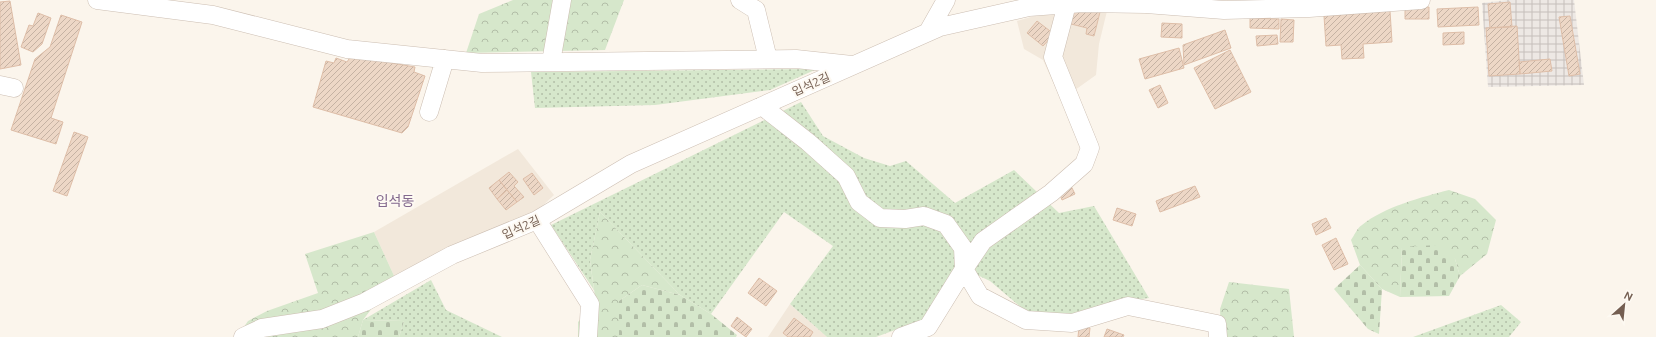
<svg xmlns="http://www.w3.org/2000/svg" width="1656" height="337" font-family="Ubuntu,'Noto Sans KR',sans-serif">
	<defs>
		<pattern id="industrial-grid" width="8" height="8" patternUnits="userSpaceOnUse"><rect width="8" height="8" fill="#ede8e4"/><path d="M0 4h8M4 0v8" fill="none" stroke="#c5bfbb"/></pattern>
		<pattern id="grass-dots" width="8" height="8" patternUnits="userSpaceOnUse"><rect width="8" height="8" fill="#d6e7cb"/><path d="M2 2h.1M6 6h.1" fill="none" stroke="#b2bea7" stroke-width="1.8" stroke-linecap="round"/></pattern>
		<pattern id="forest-crowns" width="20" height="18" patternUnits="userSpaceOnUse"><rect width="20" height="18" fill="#d6e7cb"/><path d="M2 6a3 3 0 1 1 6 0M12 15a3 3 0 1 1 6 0" fill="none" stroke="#b2bea7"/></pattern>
		<pattern id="cemetery-stones" width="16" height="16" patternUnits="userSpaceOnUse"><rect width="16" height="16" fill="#d6e7cb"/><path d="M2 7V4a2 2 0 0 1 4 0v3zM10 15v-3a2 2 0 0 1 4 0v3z" fill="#b2bea7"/></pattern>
		<pattern id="building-hatch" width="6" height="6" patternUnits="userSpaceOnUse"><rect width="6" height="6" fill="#edd7c6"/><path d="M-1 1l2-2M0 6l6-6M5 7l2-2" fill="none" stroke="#c5b2a3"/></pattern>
	</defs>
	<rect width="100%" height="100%" fill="#fbf5ec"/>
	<path fill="#f2e8db" d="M1059,9L1107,11L1099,44L1096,75L1061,100L1043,60L1024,49L1017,21Z
		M518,149L554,195L536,212L395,278L374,232Z
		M790,304L827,337H768Z"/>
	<path fill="url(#industrial-grid)" d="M1507,0H1574L1584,85L1488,87L1482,3Z"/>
	<path fill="url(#grass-dots)" d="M817,69L770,90L655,105L535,108L531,72Z
		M801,102L823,136L864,158L890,166L906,161L955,203L1014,170L1059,213L1094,206L1149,298L1108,303L1067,319L1029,314L990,281L956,265L922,320L876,337H827L790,304L833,246L784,212L711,314L680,295L600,212L590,260L594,290L551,225Z
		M431,280L446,310L502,337H399L404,321L363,320Z
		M1501,305L1521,322L1509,337H1413Z"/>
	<path fill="url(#forest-crowns)" d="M513,0H624L605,50L466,53L479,14Z
		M1449,190L1475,199L1496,220L1487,254L1460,276L1455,259L1402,247L1400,297L1382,289L1360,265L1351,240C1354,236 1357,228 1362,225C1384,207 1422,197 1449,190Z
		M600,212L680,295L642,285L619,301V337H578V322L596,304L590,260Z
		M374,232L395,278L363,320L358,337H237L248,321L267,311L318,293L305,254Z
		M1229,282L1289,289L1294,337H1221L1220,309Z"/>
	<path fill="url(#cemetery-stones)" d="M1438,245L1455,259L1460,276L1449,296L1400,297L1402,247Z
		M1360,265L1382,289L1379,334L1368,329L1334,289Z
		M642,285L680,295L711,314L737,335L736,337H619V301Z
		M363,320L404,321L399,337H358Z"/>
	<path fill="url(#building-hatch)" stroke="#debea8" d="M10,1L21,65L0,69V2Z
		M1510,2L1512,27L1490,28L1488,4Z
		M1075,6L1100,12L1094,36L1086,34L1087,28L1071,24Z
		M1405,7H1429V19H1405Z
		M1478,7L1479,25L1438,27L1437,9Z
		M1390,11L1392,42L1363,44L1364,58L1342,59L1341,45L1326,46L1324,16Z
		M38,13L51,18L42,44L33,52L21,47L29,25L33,26Z
		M61,15L82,22L51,118L63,122L56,144L11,130L35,59L50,47Z
		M1570,16L1580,74L1569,76L1559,17Z
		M1250,18L1279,19V29L1250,28Z
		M1281,19L1294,20L1293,42H1280Z
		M1037,21L1054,34L1043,46L1027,33Z
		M1162,23L1182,24V38L1161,37Z
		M1517,26L1520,74L1489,76L1486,28Z
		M1225,30L1231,48L1184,65L1183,45Z
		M1464,32V44L1443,45V33Z
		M1277,35L1278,44L1257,46L1256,36Z
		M1179,48L1184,68L1145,79L1139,59Z
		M1230,50L1251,92L1215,109L1194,68Z
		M351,56L415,67L414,72L425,76L408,127L402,133L313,107L326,61L334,63L336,58L347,62Z
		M1550,59L1552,71L1520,74L1519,62Z
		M1160,85L1168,103L1158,108L1149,90Z
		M74,132L88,137L67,196L53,191Z
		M509,172L518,182L514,186L524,197L517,202L499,180Z
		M532,173L543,188L534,195L523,179Z
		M499,180L507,190L497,199L489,188Z
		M1071,186L1075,194L1062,200L1059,192Z
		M1195,186L1200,197L1160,212L1156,201Z
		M507,190L517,202L506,210L497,199Z
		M1117,208L1136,214L1132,226L1113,220Z
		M1326,218L1331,228L1316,235L1312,224Z
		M1336,238L1348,264L1334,270L1322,245Z
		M759,278L777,291L766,306L748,293Z
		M737,317L752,329L746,337L731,326Z
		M794,318L813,332L810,337H788L783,333Z
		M1079,327L1090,328L1089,337H1078Z
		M1107,329L1124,335L1123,337H1104Z"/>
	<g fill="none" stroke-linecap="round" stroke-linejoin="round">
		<g stroke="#ccbeb2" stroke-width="19">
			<path id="minor" d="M97,0L213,15L347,49L482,63L796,59L852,65
				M740,0L756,10L768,59
				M928,32L946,0
				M551,62L562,0
				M0,85L14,88
				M762,106L808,142L846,176L859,202L880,218L905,219L924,216L946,224L963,248L964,269L980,296L1026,320L1072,323L1128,306L1217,324L1218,337
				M429,112L445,59
				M537,220L590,304L588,337
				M243,337L262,328L322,319L365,302L452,255L537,220L631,164L940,27L1029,7L1083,3L1146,4L1224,10L1309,8L1421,0
				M901,337L928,327L964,269L983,241L1051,193L1084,164L1090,148L1053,57L1067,4L1066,0"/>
		</g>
		<use href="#minor" stroke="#fff" stroke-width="18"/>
	</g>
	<g text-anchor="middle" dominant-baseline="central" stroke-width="4" stroke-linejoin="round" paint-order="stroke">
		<g font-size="12" fill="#745e51" stroke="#fdf9f2">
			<text transform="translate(811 84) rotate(-24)">입석2길</text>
			<text transform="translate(521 227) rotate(-24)">입석2길</text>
		</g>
		<g font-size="14" fill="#83698e" stroke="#fdf9f2">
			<text x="395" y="201">입석동</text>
		</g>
	</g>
	<g transform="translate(1624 305) rotate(27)" stroke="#fdf9f2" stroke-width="3" paint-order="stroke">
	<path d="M0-3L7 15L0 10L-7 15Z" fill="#745e51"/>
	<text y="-6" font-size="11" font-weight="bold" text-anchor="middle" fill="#745e51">N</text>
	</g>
</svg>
